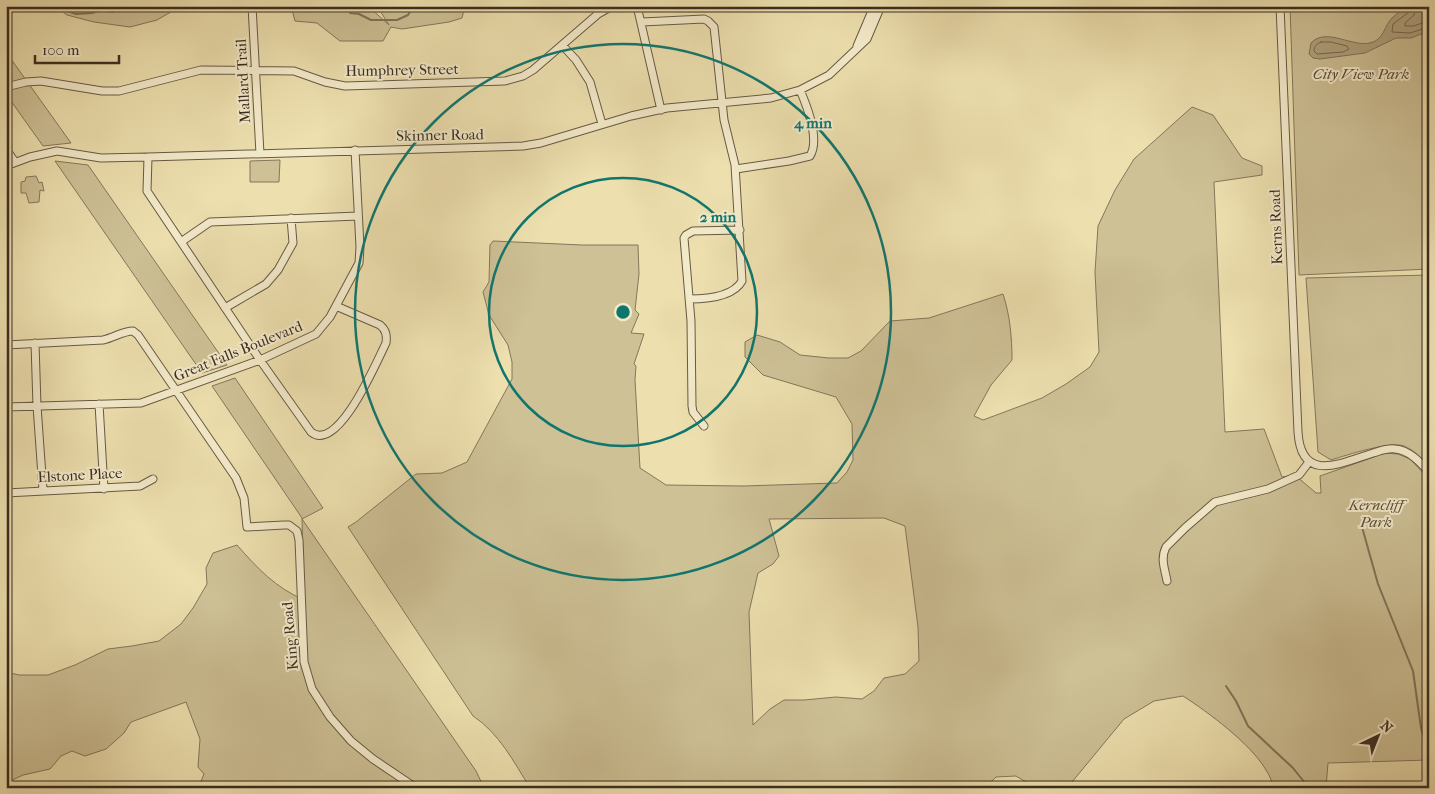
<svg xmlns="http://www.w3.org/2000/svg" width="1435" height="794" font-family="'IM FELL French Canon',serif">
	<rect width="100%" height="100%" fill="#eddfae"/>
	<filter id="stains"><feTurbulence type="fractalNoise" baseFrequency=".004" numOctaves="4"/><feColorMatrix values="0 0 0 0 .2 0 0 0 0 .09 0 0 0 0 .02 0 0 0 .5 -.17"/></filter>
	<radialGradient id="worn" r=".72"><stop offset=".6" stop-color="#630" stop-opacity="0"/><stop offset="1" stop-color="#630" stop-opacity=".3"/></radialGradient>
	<path fill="#cec196" stroke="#84775c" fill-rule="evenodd" d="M55,6H181L157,20L130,27L94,22L67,15Z
		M291,6H368L389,25L377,6H465L462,18L449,22L402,29L391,27L383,41H340L317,23L295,21Z
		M1290,6H1429V269L1299,275Z
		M6,52L71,143L43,146L6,94Z
		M1192,107L1213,115L1242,158L1262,166V175L1214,182L1225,432L1264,429L1282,477L1295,475L1316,493H1321L1320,476L1385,453L1398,454L1410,459L1429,479V760L1328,763L1326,788H1274C1272,782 1270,776 1266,770C1251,744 1208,712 1183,696L1154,701L1124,719L1072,782L1066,788H1036L1016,776L996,777L985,788H530C514,762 499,733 473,716L348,527L356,522L416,474L442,473L467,462L512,379V362L508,345L489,315L483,292L489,282L490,245L493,241L582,245H638L639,274L635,310L639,314L631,333L644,334L634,364L636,366L635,380L640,468L666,485L744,486L837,483L847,472L853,460L852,424L836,397L763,375L745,357V342L757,335L780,342L800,355L829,358H848L861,351L890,321L929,318L1003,294C1010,315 1012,338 1012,360L991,385L974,416L983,420L1042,398L1066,384L1090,367L1099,352L1095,272L1098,226L1115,190L1134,159ZM884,518L905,526L918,627L919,661L905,674L884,678L874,691L862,699L836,697L804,700H784L770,709L753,725L749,612L758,573L773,564L779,556L769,519Z
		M280,160L279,182H250V161Z
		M55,161L88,165L227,365L202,373Z
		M36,176L39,183L42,182L44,191L40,190L39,202L29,203L26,193H21V182L25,181L26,177Z
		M1429,275V466C1422,459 1414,450 1404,446C1390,441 1347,455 1331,460L1318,452L1306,278Z
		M235,378L323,508L302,519L476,771L484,788H197L199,786L204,774L198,767L200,739L186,702L131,722L124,733L106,749L85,756L72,751L61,756L50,769L23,775L8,782L6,788V672L19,675H48L75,665L108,649L132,646L159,641L181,624L193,608L207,584L206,568L213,553L237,545C258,569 275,587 304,600L302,518L212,386Z"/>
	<path fill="#b0a27e" stroke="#807359" d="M1408,6H1425L1429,8V31L1411,38H1396L1365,53L1320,59L1313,58L1309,54L1311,43C1326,27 1351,47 1370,43C1384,40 1384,26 1392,18C1397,13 1403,10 1408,6Z"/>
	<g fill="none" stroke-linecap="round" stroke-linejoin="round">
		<path stroke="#746850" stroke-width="1" d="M1410,6L1409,12L1393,24L1392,32L1410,33L1429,27
			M1417,6L1414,15L1405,23V26H1413L1429,21
			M1321,42H1331L1347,46L1349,49L1343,52L1317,54L1314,51C1314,46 1317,44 1321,42Z"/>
		<path stroke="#807359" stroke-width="2" d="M54,6L76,14L92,13L101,10L113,12L120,6
			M133,6L146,11L151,6
			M349,6L350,13L359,14L371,20H397L408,15L414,6
			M429,6H431
			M1362,527L1378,584L1413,671L1421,728L1429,755
			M1226,686L1236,701L1248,726L1293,768L1309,788"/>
		<g stroke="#665a44" stroke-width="9">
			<path id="minor" d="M252,6L260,154
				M637,6L661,110
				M1280,6L1298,432C1301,483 1339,464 1373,453C1380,451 1387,448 1395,449C1409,450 1420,462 1429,472
				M642,22L704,19L708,21L714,27L724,120L735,165L742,281C733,297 706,299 689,299
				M563,46L576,60L590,82L602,124
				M857,46L874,6
				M6,87L26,82L41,81L102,91H119L201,70L294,71L325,82L345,86L505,81L523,76L533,70L598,14L612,6
				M6,149L15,162
				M148,157L147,191L260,360L311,432C338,454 377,361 386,343C387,335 386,330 380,325L336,306
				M6,166L30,157L57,151L101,158L148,157L523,146L541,143L631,116L667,108L771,98L800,90L829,75L867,39L881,6
				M736,169L789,161L810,156C820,140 807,106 800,90
				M181,242L210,222L358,216
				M225,308L266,284L278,270L293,243L291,218
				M35,343L37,406L43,490
				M6,345L103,340C113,338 123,331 133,331L138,335L236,478L244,498L247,527L284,525H289L297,531L299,540L304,662L312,689L330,717L351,741L373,759L416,788
				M99,404L104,489
				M6,407L141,403L260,360L316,334L330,317L359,263L360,247L355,150
				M704,426L693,412L692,406L691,321L684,238L686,235L693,231L740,230
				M6,493L140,486L153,479
				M1167,581C1165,569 1160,559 1166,547L1185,528L1215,502L1268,489L1299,475L1309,462"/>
		</g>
		<use href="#minor" stroke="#f3eaca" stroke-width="7"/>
	</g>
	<g fill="none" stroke="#0f766e" stroke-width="2.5">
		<circle cx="623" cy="312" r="134"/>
		<circle cx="623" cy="312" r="268"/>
	</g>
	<g text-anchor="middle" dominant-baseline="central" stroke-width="4" stroke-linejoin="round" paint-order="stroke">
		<g font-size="15" fill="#392d21" stroke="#f3eaca">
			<text transform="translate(402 70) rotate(-1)">Humphrey Street</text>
			<text transform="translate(243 81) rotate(-93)">Mallard Trail</text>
			<text transform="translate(440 135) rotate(-1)">Skinner Road</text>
			<text transform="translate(1276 227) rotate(-92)">Kerns Road</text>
			<text transform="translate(238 351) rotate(-22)">Great Falls Boulevard</text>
			<text transform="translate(80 475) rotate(-3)">Elstone Place</text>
			<text transform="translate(290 636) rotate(-95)">King Road</text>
		</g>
		<g font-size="15" font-style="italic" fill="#574b38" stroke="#f3eaca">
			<text x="1361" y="74">City View Park</text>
			<text x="1376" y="505">Kerncliff<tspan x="1376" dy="17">Park</tspan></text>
		</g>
	</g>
	<circle cx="623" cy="312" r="8" fill="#0f766e" stroke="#f3eaca" stroke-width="2.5"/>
	<g font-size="15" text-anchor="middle" font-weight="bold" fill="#0f766e" stroke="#f3eaca" stroke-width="4" stroke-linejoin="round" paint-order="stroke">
		<text x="813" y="128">4 min</text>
		<text x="718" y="222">2 min</text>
	</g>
	<rect width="1435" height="794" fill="none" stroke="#eddfae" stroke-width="25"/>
	<rect x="8" y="8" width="1420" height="779" fill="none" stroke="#392d21" stroke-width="2.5"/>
	<rect x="12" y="12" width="1410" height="769" fill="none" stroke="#392d21"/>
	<g transform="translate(1378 736) rotate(43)" stroke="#f3eaca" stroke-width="4" paint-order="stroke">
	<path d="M0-4L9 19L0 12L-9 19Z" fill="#392d21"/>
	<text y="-8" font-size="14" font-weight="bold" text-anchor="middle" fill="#392d21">N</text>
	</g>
	<path d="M35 55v8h84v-8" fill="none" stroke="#392d21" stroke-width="2.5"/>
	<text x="42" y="55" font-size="15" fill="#392d21" stroke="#f3eaca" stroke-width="4" paint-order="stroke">100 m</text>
	<rect width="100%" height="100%" filter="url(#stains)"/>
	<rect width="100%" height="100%" fill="url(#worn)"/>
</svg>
